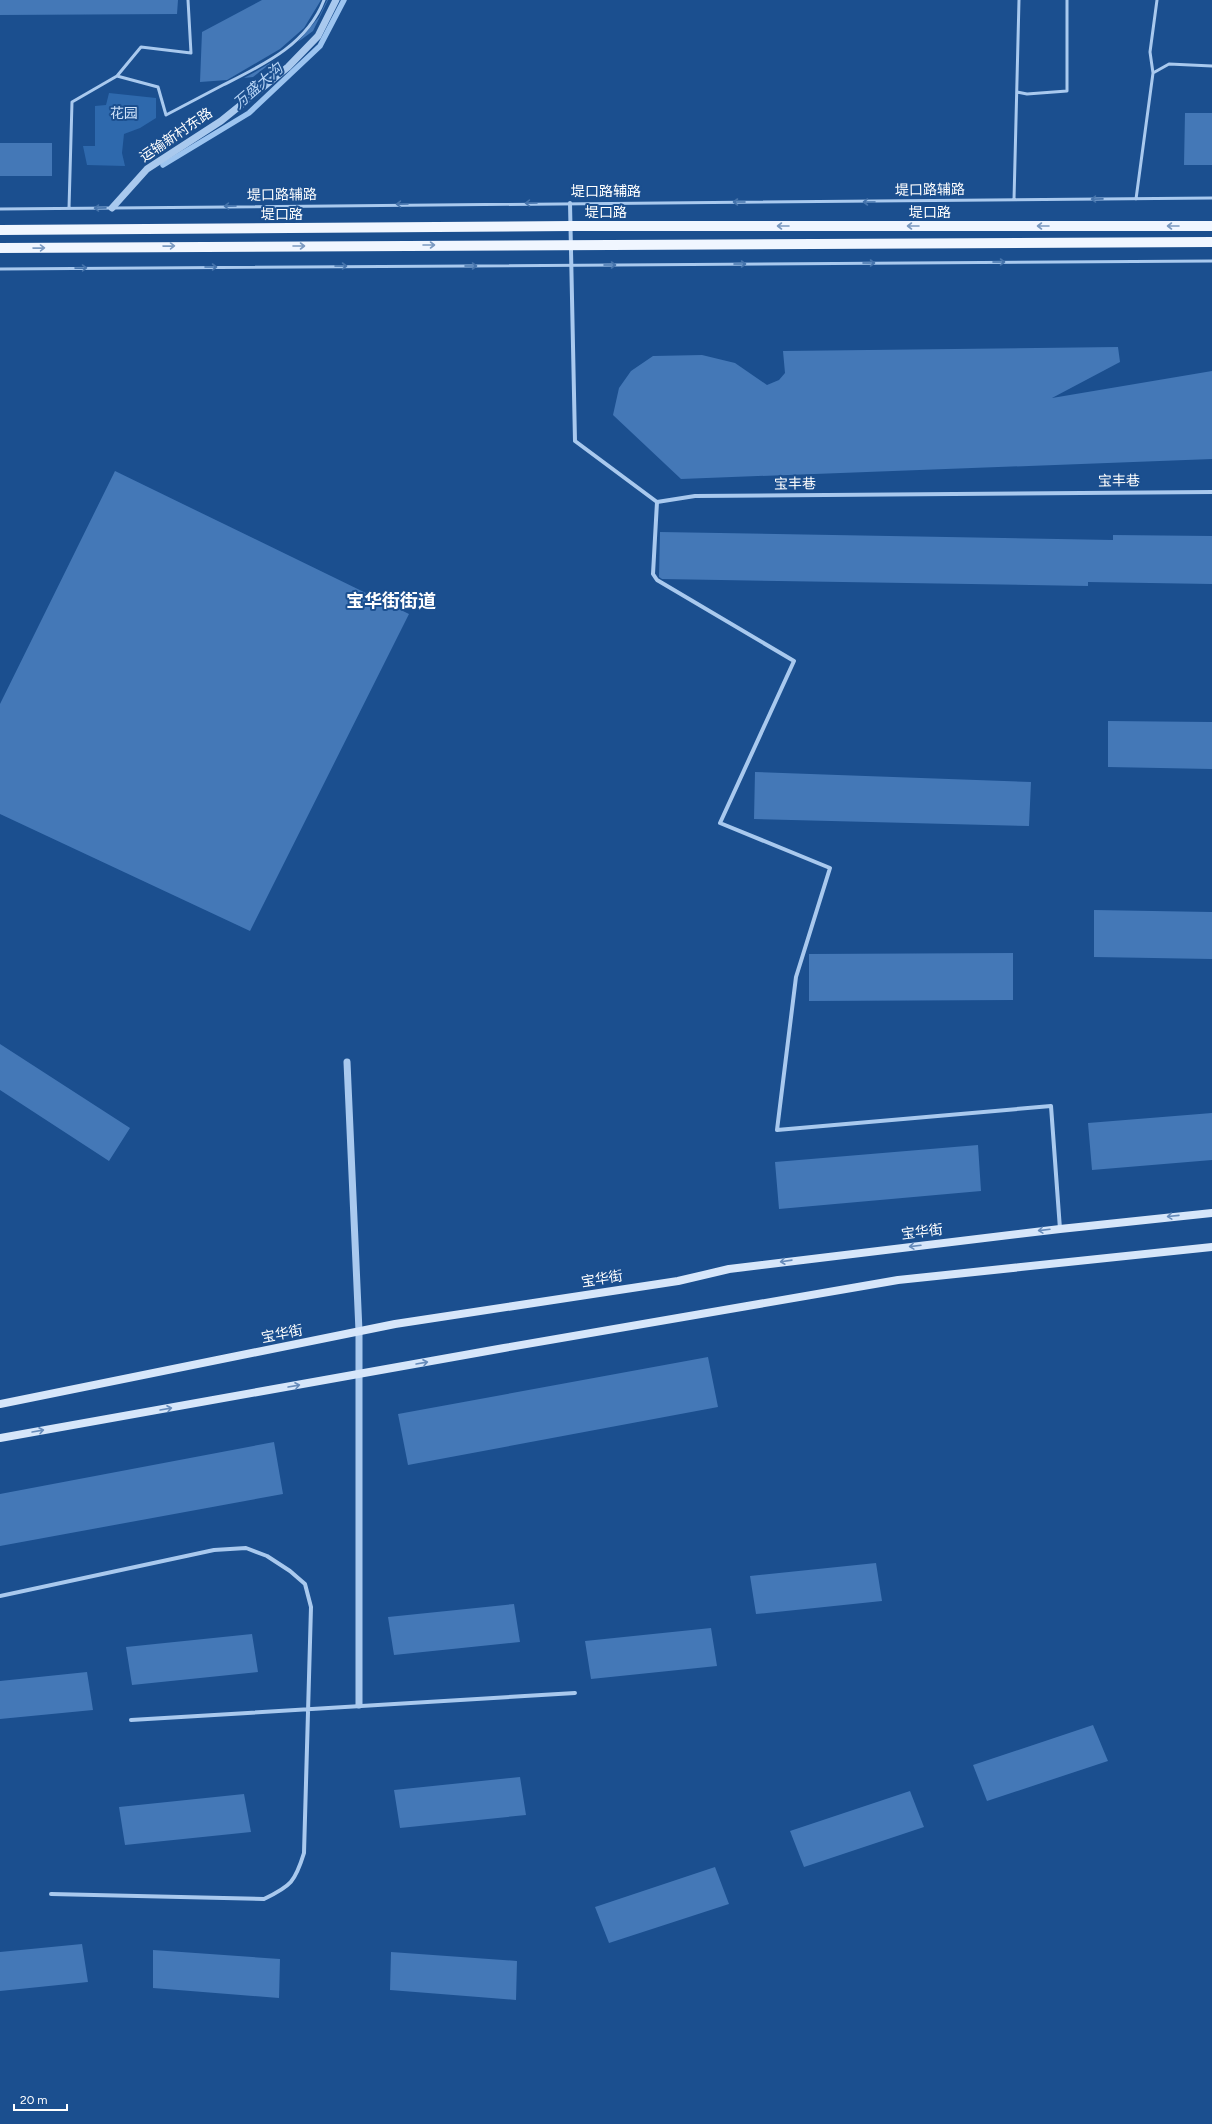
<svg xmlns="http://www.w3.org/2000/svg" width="1212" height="2124" font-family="Figtree,'Noto Sans SC',sans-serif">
	<rect width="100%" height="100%" fill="#1b4f8f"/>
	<path fill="#2e69ad" d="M109,93L156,98V118L140,128L124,134L122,153L125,166L87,165L83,146H95V106L106,105Z"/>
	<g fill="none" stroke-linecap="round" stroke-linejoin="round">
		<path stroke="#9cc4f0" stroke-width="5.5" d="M163,165L249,113L320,46L344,0"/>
	</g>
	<path fill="#4478b7" d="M0,0H178L177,14L0,15Z
		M262,0H321L304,28L280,49L227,80L200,82L202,32Z
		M327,0H328L313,31L298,42L319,17Z
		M275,60L253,77L244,78L255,72Z
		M1185,113H1212V165H1184Z
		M0,143H52V176H0Z
		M1118,347L1120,362L1052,398L1212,371V459L681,479L613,415L619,388L631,371L653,356L702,355L735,363L767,385L779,380L785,373L783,351Z
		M115,471L409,614L250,931L0,814V704Z
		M660,532L1113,540V535L1212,536V584L1088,582V586L662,579L659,577Z
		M1108,721L1212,722V769L1108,767Z
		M755,772L1031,782L1029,826L754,819Z
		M1094,910L1212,912V959L1094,957Z
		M1013,953V1000L809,1001V954Z
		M0,1044L130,1128L109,1161L0,1090Z
		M1212,1113V1160L1092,1170L1088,1123Z
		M978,1145L981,1191L779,1209L775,1162Z
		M708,1357L718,1407L408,1465L398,1414Z
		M274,1442L283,1494L0,1546V1494Z
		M876,1563L882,1601L756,1614L750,1576Z
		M514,1604L520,1642L394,1655L388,1617Z
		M711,1628L717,1666L591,1679L585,1641Z
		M252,1634L258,1672L132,1685L126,1647Z
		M87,1672L93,1710L0,1719V1681Z
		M1093,1725L1108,1761L987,1801L973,1765Z
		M520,1777L526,1815L400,1828L394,1790Z
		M910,1791L924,1827L804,1867L790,1831Z
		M244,1794L251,1832L125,1845L119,1807Z
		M715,1867L729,1904L609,1943L595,1907Z
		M82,1944L88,1982L0,1991V1952Z
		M153,1950L280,1959L279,1998L153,1988Z
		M391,1952L517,1961L516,2000L390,1990Z"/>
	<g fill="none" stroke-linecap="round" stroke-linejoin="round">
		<path stroke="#a9c9ee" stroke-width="3" d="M1153,73L1150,52L1157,0
			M117,76L141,47L191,53L188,0
			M1017,92L1027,94L1067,91V0
			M1136,199L1153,73L1169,64L1212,66
			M1014,200L1019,0
			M69,208L72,102L117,76L158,87L166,115C185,105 204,95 223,85C263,65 307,45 324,0
			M0,209L1212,198
			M0,269L1212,261"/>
		<path stroke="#a9c9ee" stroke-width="4" d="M570,203L575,441L657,502L695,496L1212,492
			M657,502L653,574L657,580L794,661L720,823L830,868L796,977L777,1130L1051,1106L1060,1229
			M0,1596L214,1550L246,1548L267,1556L290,1571L305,1584L311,1607L304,1853C295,1882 291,1886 264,1899L51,1894
			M131,1720L575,1693"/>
		<path stroke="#a9c9ee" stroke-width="7" d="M112,208L147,169L221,121L288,67L318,36L336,0
			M347,1062L359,1331V1705"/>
		<path stroke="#d6e6fa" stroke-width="8" d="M0,1404L395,1324L678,1281L729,1269L1060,1229L1212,1213
			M0,1438L504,1348L898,1280L1212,1247"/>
		<path stroke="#f0f6ff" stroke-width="10" d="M0,230L571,226H1212
			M0,248L1212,242"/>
	</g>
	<defs><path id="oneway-shaft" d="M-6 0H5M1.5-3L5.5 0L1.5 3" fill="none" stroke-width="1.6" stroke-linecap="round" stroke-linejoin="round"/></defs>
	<g stroke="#4674ac">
		<use href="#oneway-shaft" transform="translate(1097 199) rotate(179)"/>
		<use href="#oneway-shaft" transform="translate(739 202) rotate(180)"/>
		<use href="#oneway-shaft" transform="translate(869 202) rotate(180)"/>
		<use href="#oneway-shaft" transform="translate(531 203) rotate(179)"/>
		<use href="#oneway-shaft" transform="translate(402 204) rotate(179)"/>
		<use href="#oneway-shaft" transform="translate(230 206) rotate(179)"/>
		<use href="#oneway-shaft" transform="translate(100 208) rotate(179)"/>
		<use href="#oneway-shaft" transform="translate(999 262)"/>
		<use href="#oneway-shaft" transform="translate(869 263)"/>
		<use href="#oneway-shaft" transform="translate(740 264)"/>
		<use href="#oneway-shaft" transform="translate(610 265)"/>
		<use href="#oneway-shaft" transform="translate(341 266)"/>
		<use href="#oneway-shaft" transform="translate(471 266)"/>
		<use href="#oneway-shaft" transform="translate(211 267)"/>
		<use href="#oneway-shaft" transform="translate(81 268) rotate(-1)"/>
	</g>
	<g stroke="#7b9ac1">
		<use href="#oneway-shaft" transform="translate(783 226) rotate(-180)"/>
		<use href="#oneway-shaft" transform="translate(913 226) rotate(-180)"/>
		<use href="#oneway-shaft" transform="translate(1043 226) rotate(-180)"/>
		<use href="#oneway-shaft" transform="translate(1173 226) rotate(-180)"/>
		<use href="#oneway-shaft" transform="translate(429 245)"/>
		<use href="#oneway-shaft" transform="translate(169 246) rotate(-1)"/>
		<use href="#oneway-shaft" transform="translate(299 246)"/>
		<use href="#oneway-shaft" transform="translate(39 248) rotate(-1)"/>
	</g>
	<g stroke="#668bba">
		<use href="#oneway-shaft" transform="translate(1173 1216) rotate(174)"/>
		<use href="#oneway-shaft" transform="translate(1044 1230) rotate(173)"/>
		<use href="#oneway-shaft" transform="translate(915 1246) rotate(173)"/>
		<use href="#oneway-shaft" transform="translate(786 1261) rotate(172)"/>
		<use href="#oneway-shaft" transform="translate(422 1363) rotate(-10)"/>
		<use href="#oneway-shaft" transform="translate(294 1386) rotate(-10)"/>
		<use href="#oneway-shaft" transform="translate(166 1409) rotate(-10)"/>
		<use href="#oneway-shaft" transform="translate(38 1431) rotate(-10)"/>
	</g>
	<g text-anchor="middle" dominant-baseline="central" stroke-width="4" stroke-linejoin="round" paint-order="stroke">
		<g font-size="14" fill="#cfe3fa" stroke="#1b4f8f">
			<text x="124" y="113">花园</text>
		</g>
		<g font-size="14" fill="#fff" stroke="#1b4f8f">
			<text transform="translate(176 135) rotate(-34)">运输新村东路</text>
			<text transform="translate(930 190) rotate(-1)">堤口路辅路</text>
			<text x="606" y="191">堤口路辅路</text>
			<text transform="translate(282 195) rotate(-1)">堤口路辅路</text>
			<text x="606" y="212">堤口路</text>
			<text x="930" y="212">堤口路</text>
			<text x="282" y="214">堤口路</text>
			<text transform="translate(1119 481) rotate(-1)">宝丰巷</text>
			<text transform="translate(795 484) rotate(-1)">宝丰巷</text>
			<text transform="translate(922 1232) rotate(-7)">宝华街</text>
			<text transform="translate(602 1279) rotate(-9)">宝华街</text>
			<text transform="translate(282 1334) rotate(-11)">宝华街</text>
		</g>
		<g font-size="15" font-style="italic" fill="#b5d3f5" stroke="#1b4f8f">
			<text transform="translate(258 86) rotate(-41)">万盛大沟</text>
		</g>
		<g font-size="18" font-weight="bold" fill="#fff" stroke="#1b4f8f">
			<text x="391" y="601">宝华街街道</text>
		</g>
	</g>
	<path d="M14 2104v6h53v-6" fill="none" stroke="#ffffff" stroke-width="2"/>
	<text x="20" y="2104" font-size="12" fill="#ffffff" stroke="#1b4f8f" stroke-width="3" paint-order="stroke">20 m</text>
</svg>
